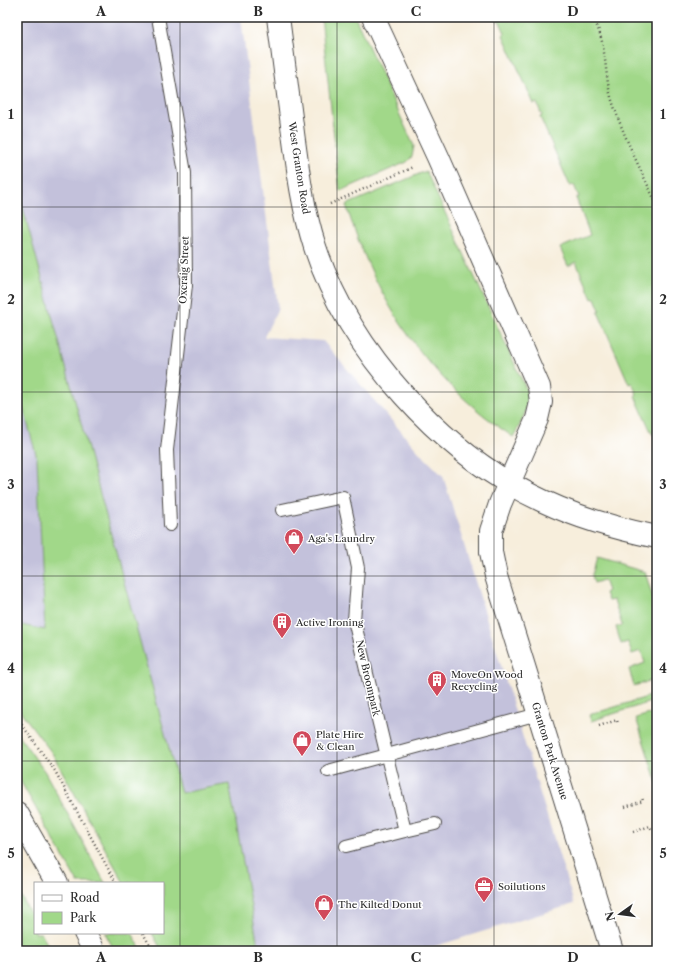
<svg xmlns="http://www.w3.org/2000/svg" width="674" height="968" font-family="'Libre Caslon Text',serif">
	<rect width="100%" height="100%" fill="#fff"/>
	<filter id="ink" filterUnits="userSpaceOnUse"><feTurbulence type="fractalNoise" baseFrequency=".025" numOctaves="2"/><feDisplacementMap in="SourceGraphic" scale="8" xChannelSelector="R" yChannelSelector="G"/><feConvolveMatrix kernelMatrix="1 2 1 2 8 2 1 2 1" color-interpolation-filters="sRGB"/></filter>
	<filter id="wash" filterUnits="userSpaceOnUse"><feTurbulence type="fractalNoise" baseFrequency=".012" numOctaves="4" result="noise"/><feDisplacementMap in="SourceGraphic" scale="16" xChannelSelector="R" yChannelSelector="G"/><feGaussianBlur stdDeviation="0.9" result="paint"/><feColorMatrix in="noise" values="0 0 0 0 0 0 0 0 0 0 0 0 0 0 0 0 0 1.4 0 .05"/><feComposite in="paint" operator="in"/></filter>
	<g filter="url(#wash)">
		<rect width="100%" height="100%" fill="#f7eedc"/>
		<path fill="#c3c1db" d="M17,17H241L278,308L264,337L323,341L417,450L443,476L574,904L419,951H259L229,784L181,793L17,186Z
			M17,385L37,458L45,630L17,624Z"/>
		<path fill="#a1d889" stroke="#66825a" d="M321,17H355L414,146L412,157L407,162L340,191Z
			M496,17H657V435L652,434L635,396L637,394L632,383L629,384L598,312L600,310L595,298L592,299L576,262L568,266L560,248L590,235L576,198L579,197L574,185L570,186L540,117L542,116L537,103L534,104L503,35L505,33L500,22H498Z
			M426,171L527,391C529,408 522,422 513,437C427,379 377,303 346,205Z
			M17,186L181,793L229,784L259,951H162L152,933H163V883H124L52,753L17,707V624L45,630L37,458L17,385Z
			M597,558L645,572L657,611V679L634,686L629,669L645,663L641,651L632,654L628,642L621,644L616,627L622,625L614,600L608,601L605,593L608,591L604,580L594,583L592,575Z
			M657,694V700L591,721L589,715Z
			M657,712V783L636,718Z
			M17,733L45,772L105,883H78L17,775Z
			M17,889L35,922V933H41L51,951H17Z
			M105,933H132L142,951H115Z"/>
	</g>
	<g filter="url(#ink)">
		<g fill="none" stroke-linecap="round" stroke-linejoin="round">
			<g stroke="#4a4846" stroke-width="14">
				<path id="lane" d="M158,17L185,173L186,285L167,450L170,525
					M282,510L343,497L358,568L354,620L405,831L346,846
					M328,771L538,714
					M405,831L435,824"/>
			</g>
			<g stroke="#4a4846" stroke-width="24">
				<path id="street" d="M373,17L438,157L539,387L541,402L537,419L500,504L491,531V552L496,576L612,951
					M17,813L57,883
					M85,933L94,951"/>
			</g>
			<g stroke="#4a4846" stroke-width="24">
				<path id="secondary" d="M278,17C283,56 288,94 293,133C298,171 303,210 315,247C349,351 443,455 543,501C579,518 618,529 657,537"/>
			</g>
			<path stroke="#4a4846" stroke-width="2.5" stroke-dasharray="1 3" stroke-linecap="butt" d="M590,17L595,22L599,17
				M595,22C607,45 604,72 611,97C622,134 641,170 657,205
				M330,204L413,167
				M17,718L55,771L116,883
				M599,726L617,720L618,724
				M625,807L643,801L642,797
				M633,832L650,826L652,830
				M143,933L153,951"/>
			<use href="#lane" stroke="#fff" stroke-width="12"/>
			<use href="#street" stroke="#fff" stroke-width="22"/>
			<use href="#secondary" stroke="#fff" stroke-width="22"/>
		</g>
	</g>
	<path fill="none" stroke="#2b2b2b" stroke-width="1" stroke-opacity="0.55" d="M180,17V951M337,17V951M494,17V951M17,207H657M17,392H657M17,576H657M17,761H657"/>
	<defs>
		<g id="shop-pin" transform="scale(1)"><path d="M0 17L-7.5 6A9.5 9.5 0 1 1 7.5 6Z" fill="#d1495b" stroke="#fff"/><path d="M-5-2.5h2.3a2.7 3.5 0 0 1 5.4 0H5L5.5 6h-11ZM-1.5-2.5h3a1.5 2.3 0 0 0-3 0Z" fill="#fff"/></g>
		<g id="building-pin" transform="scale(1)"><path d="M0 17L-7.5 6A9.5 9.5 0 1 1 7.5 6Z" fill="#d1495b" stroke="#fff"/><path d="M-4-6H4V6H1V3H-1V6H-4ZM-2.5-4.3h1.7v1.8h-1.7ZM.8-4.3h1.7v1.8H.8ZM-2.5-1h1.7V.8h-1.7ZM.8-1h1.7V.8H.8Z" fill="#fff"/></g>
		<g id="office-pin" transform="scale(1)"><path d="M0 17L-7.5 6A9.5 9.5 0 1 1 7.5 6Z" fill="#d1495b" stroke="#fff"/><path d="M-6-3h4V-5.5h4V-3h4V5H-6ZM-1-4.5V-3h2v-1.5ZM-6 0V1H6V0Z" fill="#fff"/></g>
	</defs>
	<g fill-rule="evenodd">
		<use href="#shop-pin" x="294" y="538"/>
		<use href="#building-pin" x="282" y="622"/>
		<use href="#building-pin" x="437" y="680"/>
		<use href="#shop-pin" x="302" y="740"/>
		<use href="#office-pin" x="484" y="886"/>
		<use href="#shop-pin" x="324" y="904"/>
	</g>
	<g text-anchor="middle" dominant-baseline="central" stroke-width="3" stroke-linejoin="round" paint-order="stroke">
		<g font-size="10" fill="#2b2b2b" stroke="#fff">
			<text transform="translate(299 168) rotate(81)">West Granton Road</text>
			<text transform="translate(184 270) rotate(-88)">Oxcraig Street</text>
			<text transform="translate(368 678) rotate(77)">New Broompark</text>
			<text transform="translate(550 751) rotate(73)">Granton Park Avenue</text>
		</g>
		<g font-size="10" fill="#2b2b2b" stroke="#fff" text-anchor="start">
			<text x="308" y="538">Aga's Laundry</text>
			<text x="296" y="622">Active Ironing</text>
			<text x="451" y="674">MoveOn Wood<tspan x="451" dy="12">Recycling</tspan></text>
			<text x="316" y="734">Plate Hire<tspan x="316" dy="12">&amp; Clean</tspan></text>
			<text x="498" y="886">Soilutions</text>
			<text x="338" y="904">The Kilted Donut</text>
		</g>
	</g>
	<rect width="674" height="968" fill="none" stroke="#fff" stroke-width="44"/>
	<rect x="34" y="882" width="130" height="52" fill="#ffffff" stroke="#aaaaaa"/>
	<rect x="42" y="895" width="20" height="6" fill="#ffffff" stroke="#aaaaaa"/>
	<text x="70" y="902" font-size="12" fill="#2b2b2b">Road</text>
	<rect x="42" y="912" width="20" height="12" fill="#a1d889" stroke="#aaaaaa"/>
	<text x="70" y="922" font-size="12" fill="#2b2b2b">Park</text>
	<g transform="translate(620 914) rotate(256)" stroke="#ffffff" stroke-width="3" paint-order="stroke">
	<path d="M0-3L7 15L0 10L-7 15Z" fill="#2b2b2b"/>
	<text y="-6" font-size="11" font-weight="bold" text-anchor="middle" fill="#2b2b2b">N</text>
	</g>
	<rect x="22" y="22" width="630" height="924" fill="none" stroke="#2b2b2b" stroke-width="1.5"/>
	<g font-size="13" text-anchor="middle" font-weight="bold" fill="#2b2b2b">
		<text x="101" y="16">A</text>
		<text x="258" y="16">B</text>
		<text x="416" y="16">C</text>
		<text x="573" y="16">D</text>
		<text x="11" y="119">1</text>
		<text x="663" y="119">1</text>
		<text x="11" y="304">2</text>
		<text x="663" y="304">2</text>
		<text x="11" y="489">3</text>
		<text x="663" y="489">3</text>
		<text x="11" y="673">4</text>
		<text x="663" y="673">4</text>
		<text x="11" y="858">5</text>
		<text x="663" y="858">5</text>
		<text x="101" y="962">A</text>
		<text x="258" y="962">B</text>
		<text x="416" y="962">C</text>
		<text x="573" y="962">D</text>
	</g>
</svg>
